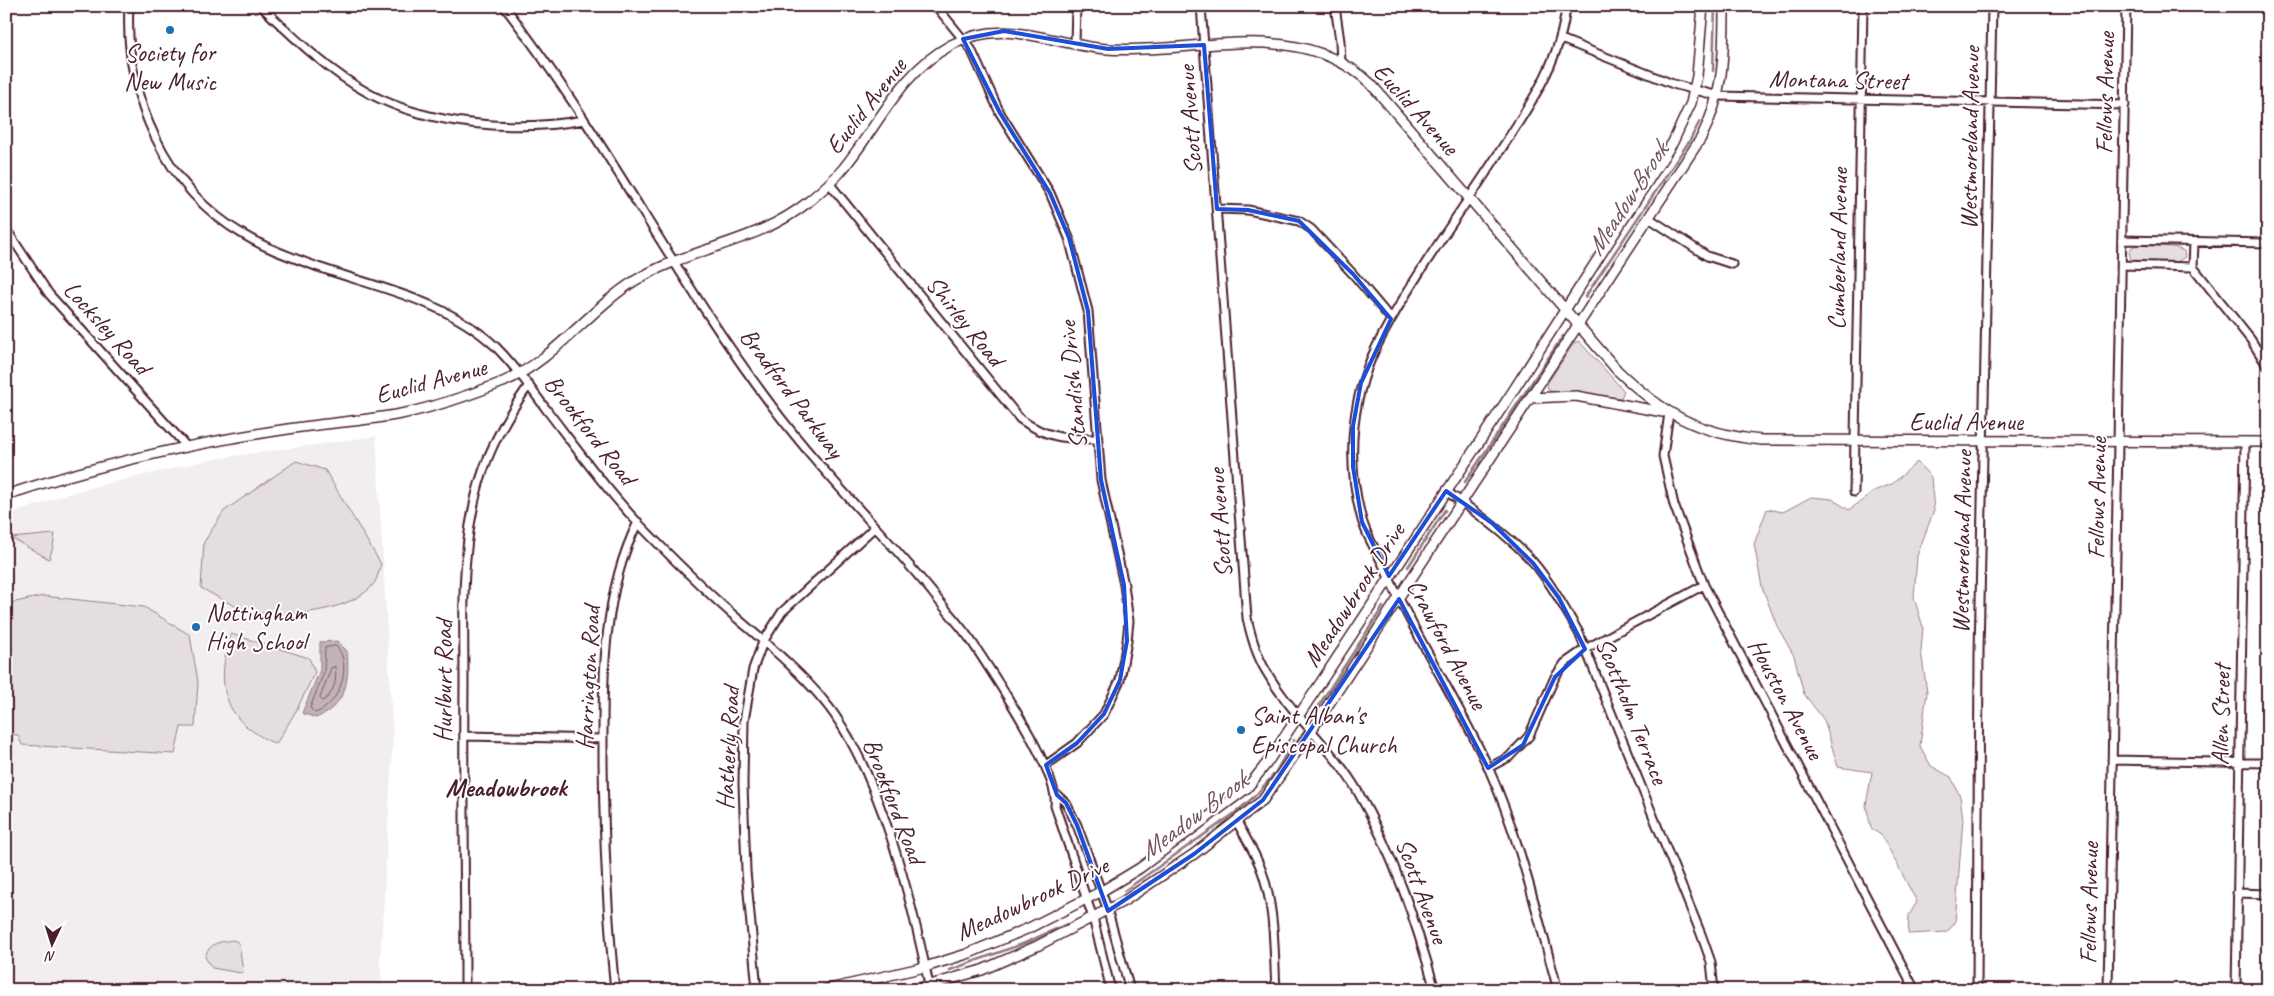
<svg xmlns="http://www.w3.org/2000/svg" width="2274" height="996" font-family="Caveat,sans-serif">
	<rect width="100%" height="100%" fill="#fff"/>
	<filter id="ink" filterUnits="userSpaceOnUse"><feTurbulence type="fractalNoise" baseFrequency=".02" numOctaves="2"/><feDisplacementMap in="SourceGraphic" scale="10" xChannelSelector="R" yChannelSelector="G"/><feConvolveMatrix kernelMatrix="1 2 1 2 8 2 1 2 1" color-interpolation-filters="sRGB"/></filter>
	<g filter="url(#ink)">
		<path fill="#f2eeef" d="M376,436L393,738L380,965L383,990H6V516L76,491L213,459Z"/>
		<path fill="#e5dee0" stroke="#987e86" d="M2136,245L2174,247L2184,251L2185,257L2177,262H2137L2131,259L2129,253L2131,248Z
			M1579,341L1624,391L1621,398L1552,392L1548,389L1547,384L1574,343Z
			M296,461L325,470L381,564C379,569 378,577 375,582C357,611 284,619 253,612C235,608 218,597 201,588L204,542L224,511Z
			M1917,462L1931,477L1934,510L1917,556L1914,598L1923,627L1921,651L1927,692L1920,746L1931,766L1951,777L1960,796L1963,819L1955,923L1947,932L1908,934L1909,915L1917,902L1882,836L1871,828L1866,805L1872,772L1838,767L1824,720L1804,694L1794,656L1777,626L1762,587L1754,544L1767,509L1783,512L1811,497L1832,499L1849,510L1876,490L1892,484Z
			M55,534L53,547L49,559L11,538Z
			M43,596L144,607L190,635L198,682L195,727H181L175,754L22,745L18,735L6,734V604Z
			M231,634L309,658L315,672L296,711L276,744C224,722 214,686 231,634Z
			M234,940L239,943L243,972L241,973L212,968L205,957C210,942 219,942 234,940Z"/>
		<path fill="#c1b3b6" stroke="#91787e" d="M337,641L347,651C350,681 346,705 316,718L302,713L320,670V642Z"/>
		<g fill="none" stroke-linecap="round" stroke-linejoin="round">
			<path stroke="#7a5a63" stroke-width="1" d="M336,646C354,664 339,706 315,713L310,708L324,672L325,648Z
				M335,667C338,678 333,697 322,701L320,698L331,668Z"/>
			<path stroke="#91787e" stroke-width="2.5" d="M1713,71L1715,6
				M1585,297L1690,140L1700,121
				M1465,482L1563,336
				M1408,567L1445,510
				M1317,708L1383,607
				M1124,891L1235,813L1255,796L1275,773L1294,740
				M950,970L1025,943L1067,924
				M873,990L906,983"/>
			<g stroke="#4a1f2b" stroke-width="11">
				<path id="minor" d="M129,6C124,95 165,189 244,235C267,249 294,258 318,267C379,288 447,301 495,346C514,365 530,387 546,409C576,448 605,488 639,524C669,555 699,585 731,613C763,641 797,668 824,701C879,767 913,905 930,990
					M261,6C294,38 329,72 370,94C431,126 517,132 584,120
					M504,6C603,133 675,278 772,406C821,472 880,529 932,592C945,609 960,625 972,642C993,674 1060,773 1055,806L1093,918L1111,990
					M936,6L971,49L1000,113L1050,193L1069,238L1088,311L1101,480L1124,585L1129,621L1127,641L1120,680L1104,714L1077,743L1046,765
					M1201,6L1247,618C1251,636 1256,655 1266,671C1291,715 1333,748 1358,792C1393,853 1416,922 1435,990
					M1335,6L1340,41L1341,63
					M1561,39L1673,84L1718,96L2125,105
					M1075,44L1076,6
					M829,183L1020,419C1047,438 1065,439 1097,439
					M1217,209L1248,210L1299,221L1311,229L1353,274L1391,319
					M1649,218L1707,256L1732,264
					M6,229L49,294L187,447
					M2122,240L2268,243
					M2194,243L2193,267L2251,340L2268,367
					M2122,265L2193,267
					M1669,413L1663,456L1674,505L1704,585L1915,990
					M1446,491C1477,513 1507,534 1533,562C1551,583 1565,609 1579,633L1701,934L1711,962L1714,990
					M1854,492L1863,6
					M464,736L603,739
					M2112,760L2268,763
					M1488,768L1509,757L1529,736L1555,677L1565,663L1585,649L1704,585
					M1057,795L1066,803L1077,825L1106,905L1130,990
					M1237,822C1248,842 1261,863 1266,885C1275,919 1274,955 1276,990
					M2237,893L2268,894
					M465,990C465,887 463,785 464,683C464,625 461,566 473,509C481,465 503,421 529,385
					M615,990C607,914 604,839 603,763C603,683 601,596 638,522
					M757,990L746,871L743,784L744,721L753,669L763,642L782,612L875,527
					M1558,990C1537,915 1520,838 1488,767C1457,699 1415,637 1385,569C1378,553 1367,538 1362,520C1345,459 1351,392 1382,336C1414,276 1456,219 1493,162C1524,113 1561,65 1566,6
					M1977,990L1979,653L1992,6
					M2108,990L2126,6
					M2236,990L2245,442"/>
			</g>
			<g stroke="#4a1f2b" stroke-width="12">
				<path id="tertiary" d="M1530,398L1576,396L1663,412
					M6,495C97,465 193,443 288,429C326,423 364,421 401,414C436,407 470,395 503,382C555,360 589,309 636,280C691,247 758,243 808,202C820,192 832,182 842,170C878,127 899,73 951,45C1007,16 1051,45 1107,49C1196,55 1297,15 1371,84L1617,370C1663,414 1698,434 1762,440L2268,442
					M825,990L925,967L967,954L1029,928L1102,891L1140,868L1247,788L1267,763L1321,682L1513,391L1673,142L1691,103L1697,76L1703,6
					M913,990L982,970L1037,946L1124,901L1194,854L1263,800L1311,731L1701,138C1724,94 1724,54 1724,6"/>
			</g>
			<use href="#minor" stroke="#fff" stroke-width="7"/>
			<use href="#tertiary" stroke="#fff" stroke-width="9"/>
		</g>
	</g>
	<path fill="none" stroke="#1d4ed8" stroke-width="4" stroke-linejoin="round" d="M1004,31L1108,49L1204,45L1217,209L1248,210L1299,221L1353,274L1391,319L1361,383L1353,426V467L1362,522L1389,576L1446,491L1492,523L1533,563L1559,598L1585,649L1555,677L1523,745L1488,768L1399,599L1263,800L1194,854L1108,911L1077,825L1066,803L1057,795L1046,765L1077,743L1104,714L1120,680L1127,641L1124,585L1101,480L1088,311L1069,238L1050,193L1000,113L963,39Z"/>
	<g fill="#1f6fb2" stroke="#fff" stroke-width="2">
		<circle cx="170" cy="30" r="5"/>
		<circle cx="196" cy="627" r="5"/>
		<circle cx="1241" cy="730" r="5"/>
	</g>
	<g text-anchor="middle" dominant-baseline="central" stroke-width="4" stroke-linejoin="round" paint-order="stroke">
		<g font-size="25" fill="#4a1f2b" stroke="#fff" text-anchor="start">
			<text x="170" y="53" text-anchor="middle">Society for<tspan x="170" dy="29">New Music</tspan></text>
			<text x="206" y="613">Nottingham<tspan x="206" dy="29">High School</tspan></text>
			<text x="1251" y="716">Saint Alban's<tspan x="1251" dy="29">Episcopal Church</tspan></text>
		</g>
		<g font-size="25" fill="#4a1f2b" stroke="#fff">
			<text transform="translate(1838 80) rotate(1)">Montana Street</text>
			<text transform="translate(2105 93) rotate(-89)">Fellows Avenue</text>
			<text transform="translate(866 106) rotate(-52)">Euclid Avenue</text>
			<text transform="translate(1416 109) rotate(48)">Euclid Avenue</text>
			<text transform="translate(1190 120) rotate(-94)">Scott Avenue</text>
			<text transform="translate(1970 138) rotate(-89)">Westmoreland Avenue</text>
			<text transform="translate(1838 249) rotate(-89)">Cumberland Avenue</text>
			<text transform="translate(965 321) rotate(51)">Shirley Road</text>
			<text transform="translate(107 328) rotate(48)">Locksley Road</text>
			<text transform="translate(431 381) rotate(-15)">Euclid Avenue</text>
			<text transform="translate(1073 385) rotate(-95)">Standish Drive</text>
			<text transform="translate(792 393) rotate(53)">Bradford Parkway</text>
			<text x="1966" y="422">Euclid Avenue</text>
			<text transform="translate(590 430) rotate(52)">Brookford Road</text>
			<text transform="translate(2097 498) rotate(-89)">Fellows Avenue</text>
			<text transform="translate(1220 523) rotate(-94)">Scott Avenue</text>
			<text transform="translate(1962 542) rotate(-89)">Westmoreland Avenue</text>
			<text transform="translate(1354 595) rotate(-57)">Meadowbrook Drive</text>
			<text transform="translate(1447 644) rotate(62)">Crawford Avenue</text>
			<text transform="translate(588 678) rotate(-87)">Harrington Road</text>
			<text transform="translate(444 681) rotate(-90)">Hurlburt Road</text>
			<text transform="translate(1786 699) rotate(62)">Houston Avenue</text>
			<text transform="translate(1632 711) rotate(68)">Scottholm Terrace</text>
			<text transform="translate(2221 715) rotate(-89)">Allen Street</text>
			<text transform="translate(728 748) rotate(-87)">Hatherly Road</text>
			<text transform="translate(894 801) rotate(69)">Brookford Road</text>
			<text transform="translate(1422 891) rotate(70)">Scott Avenue</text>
			<text transform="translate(1032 899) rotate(-25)">Meadowbrook Drive</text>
			<text transform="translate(2089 903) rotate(-89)">Fellows Avenue</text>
		</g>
		<g font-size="26" font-style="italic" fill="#74535c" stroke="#fff">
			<text transform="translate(1627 199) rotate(-57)">Meadow Brook</text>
			<text transform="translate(1193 816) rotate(-37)">Meadow Brook</text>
		</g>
		<g font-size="26" font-weight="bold" fill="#4a1f2b" stroke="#fff">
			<text x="506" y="787">Meadowbrook</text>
		</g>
	</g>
	<rect width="2274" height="996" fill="none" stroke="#fff" stroke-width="25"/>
	<rect x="12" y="12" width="2249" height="971" fill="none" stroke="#4a1f2b" stroke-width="2" filter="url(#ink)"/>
	<g transform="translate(52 944) rotate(184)" stroke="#ffffff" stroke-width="4" paint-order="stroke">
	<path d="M0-4L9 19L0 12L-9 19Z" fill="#4a1f2b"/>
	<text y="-8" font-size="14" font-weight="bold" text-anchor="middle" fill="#4a1f2b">N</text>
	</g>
</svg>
